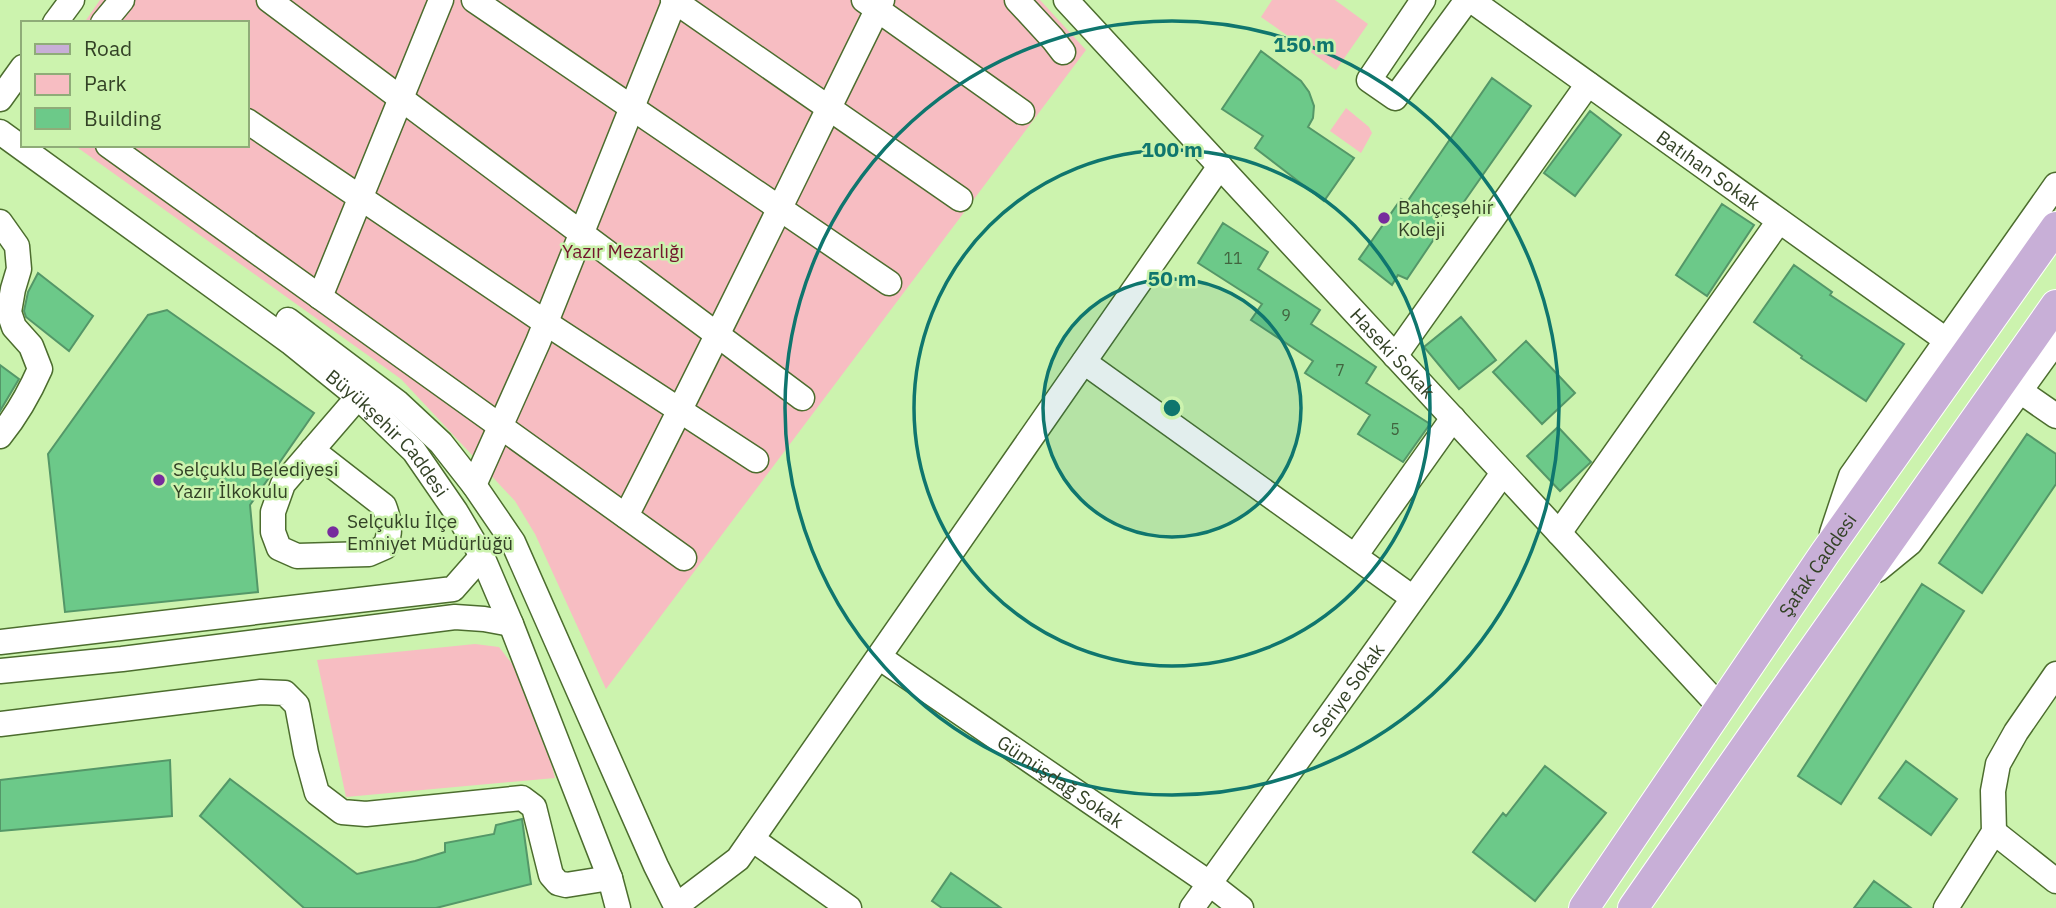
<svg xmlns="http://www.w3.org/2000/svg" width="2056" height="908" font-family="'IBM Plex Sans',sans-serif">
	<rect width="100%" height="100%" fill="#ccf3ae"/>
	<path fill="#f7bdc2" d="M100,0H1040L1086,50L606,689L535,534L515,501L401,379L74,145H247V23H84Z
		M1272,0H1335L1368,24L1336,70L1261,17Z
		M1346,108L1369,127L1372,133L1361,153L1330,131Z
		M475,644L499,647L513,665L552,766L555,778L346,797L317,660Z"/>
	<path fill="#6cc989" stroke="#549768" stroke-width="2" d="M1261,51L1301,81L1309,92L1314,106L1313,118L1308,127L1354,158L1324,201L1255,148L1263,136L1222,109Z
		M1492,78L1531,106L1454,216L1445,210L1428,234L1434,239L1407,279L1398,275L1392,285L1359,259L1401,199L1407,202Z
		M1590,111L1621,135L1575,196L1544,173Z
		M1722,204L1754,225L1707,296L1676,275Z
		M1223,223L1268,252L1258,269L1320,310L1311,324L1376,367L1366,383L1430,424L1403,462L1358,434L1370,415L1305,373L1313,361L1251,320L1262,304L1198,263Z
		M1794,265L1832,292L1830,295L1904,344L1866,401L1801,358L1802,356L1754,322Z
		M38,273L93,316L69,351L26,317L24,311L28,292Z
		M167,310L314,413L250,505L258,592L65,612L48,454L148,315Z
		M1461,317L1496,360L1459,389L1424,347Z
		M1526,341L1575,393L1542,424L1493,372Z
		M0,365L19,379L0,411Z
		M1558,427L1591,462L1560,491L1527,456Z
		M2027,434L2056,454V484L1982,593L1939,563Z
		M1922,584L1964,611L1841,804L1798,776Z
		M170,760L172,816L0,831V780Z
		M1906,761L1957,799L1931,835L1879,798Z
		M1545,766L1606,813L1535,901L1473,852L1503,813L1506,816Z
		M230,779L357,874L415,861L445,852V843L494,834L496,825L522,819L531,884L436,908H304L200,816Z
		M951,873L1001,908H942L932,901Z
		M1874,881L1911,908H1854Z"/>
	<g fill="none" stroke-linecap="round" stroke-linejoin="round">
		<g stroke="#4c6d2e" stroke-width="27">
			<g id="minor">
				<path d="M269,0L802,398"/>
				<path d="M474,0L889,283"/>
				<path d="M673,0L960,199"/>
				<path d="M864,0L1022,112"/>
				<path d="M1017,0L1053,39L1063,52"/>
				<path id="s1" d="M1066,0L1720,707"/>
				<path d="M1423,0L1369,80L1395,98L1467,0"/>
				<path id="s2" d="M1471,0L1946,340"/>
				<path d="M55,23L72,0"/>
				<path d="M103,23L122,0"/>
				<path d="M0,99L23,67"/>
				<path d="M247,121L546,323L756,460"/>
				<path id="s3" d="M0,132L290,342L358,397L414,451L456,512L482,556L511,624L610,878L618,908"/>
				<path d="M108,145L684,558"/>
				<path d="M0,222L17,246L19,269L13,289L9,312L14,327L31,346L40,369C29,394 17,415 0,436"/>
				<path d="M320,297L441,0"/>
				<path d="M288,320L397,402L441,443L474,485L513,542L656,866L677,908"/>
				<path d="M1395,356L1588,84"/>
				<path d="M1084,362L1413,598"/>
				<path d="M2020,391L2056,416"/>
				<path d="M312,450L384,506C390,522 391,532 385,547L369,554L297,556L279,548L273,532V512L283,484L358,397"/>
				<path d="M474,485L538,342L675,0"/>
				<path d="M626,516C714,345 797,172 882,0"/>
				<path d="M1559,533L1779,221"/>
				<path d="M1832,533L1851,476L2056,185"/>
				<path d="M1355,556L1453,418"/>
				<path d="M1877,570L1910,543L2056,341"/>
				<path d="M0,642L453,589L482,556"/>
				<path id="s4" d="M879,657L1209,883L1241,908"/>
				<path d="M0,671L122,659L455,617L484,619L511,624"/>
				<path d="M0,724L261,692L285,693L297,705L306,753L317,793L342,812L366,814L522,798L534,807L551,875L558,883L566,885L610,878"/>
				<path d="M1994,832L2056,881"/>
				<path d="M752,839L849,908"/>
				<path d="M676,906L738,859L1220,166"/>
				<path id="s5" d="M1192,908L1503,473"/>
				<path d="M1946,908L1994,832L1993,791L1998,764L2016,732L2056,674"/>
			</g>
		</g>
		<g stroke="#fff" stroke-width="32">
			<g id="major">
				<path id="s6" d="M1584,908L1825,553L2056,227"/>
				<path d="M1633,908L1773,707L2056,305"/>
			</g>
		</g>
		<use href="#minor" stroke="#fff" stroke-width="24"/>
		<use href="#major" stroke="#c8afd7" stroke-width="30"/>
	</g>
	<circle cx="1172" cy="408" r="129" fill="#0f766e" fill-opacity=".12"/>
	<g fill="none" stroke="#0f766e" stroke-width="3.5">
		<circle cx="1172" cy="408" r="129"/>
		<circle cx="1172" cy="408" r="258"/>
		<circle cx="1172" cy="408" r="387"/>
	</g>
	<g fill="#772b9d" stroke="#ccf3ae" stroke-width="2.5">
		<circle cx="1384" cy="218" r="7"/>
		<circle cx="159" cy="480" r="7"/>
		<circle cx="333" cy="532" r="7"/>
	</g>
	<g text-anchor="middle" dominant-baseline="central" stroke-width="5" stroke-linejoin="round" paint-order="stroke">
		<g font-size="16" fill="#41643f">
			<text x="1233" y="258">11</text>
			<text x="1286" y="315">9</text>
			<text x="1340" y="370">7</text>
			<text x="1395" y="429">5</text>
		</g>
		<g font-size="19" fill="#334226" stroke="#ccf3ae">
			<text stroke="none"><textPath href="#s2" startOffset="292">Batıhan Sokak</textPath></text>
			<text stroke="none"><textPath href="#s1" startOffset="481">Haseki Sokak</textPath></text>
			<text stroke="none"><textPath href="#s3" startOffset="492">Büyükşehir Caddesi</textPath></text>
			<text stroke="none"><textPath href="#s6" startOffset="415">Şafak Caddesi</textPath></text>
			<text stroke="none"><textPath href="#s5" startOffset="268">Seriye Sokak</textPath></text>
			<text stroke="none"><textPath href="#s4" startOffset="220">Gümüşdağ Sokak</textPath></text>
		</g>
		<g font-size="19" fill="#334226" stroke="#ccf3ae" text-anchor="start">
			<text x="1398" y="207">Bahçeşehir<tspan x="1398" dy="22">Koleji</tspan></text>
			<text x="173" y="469">Selçuklu Belediyesi<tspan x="173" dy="22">Yazır İlkokulu</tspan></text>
			<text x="347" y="521">Selçuklu İlçe<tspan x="347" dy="22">Emniyet Müdürlüğü</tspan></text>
		</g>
		<g font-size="19" fill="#73162d" stroke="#ccf3ae">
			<text x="623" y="251">Yazır Mezarlığı</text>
		</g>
	</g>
	<circle cx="1172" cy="408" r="10" fill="#0f766e" stroke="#ccf3ae" stroke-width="3.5"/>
	<g font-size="21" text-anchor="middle" font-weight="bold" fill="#0f766e" stroke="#ccf3ae" stroke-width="5" stroke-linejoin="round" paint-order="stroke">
		<text x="1304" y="52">150 m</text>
		<text x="1172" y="157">100 m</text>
		<text x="1172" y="286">50 m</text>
	</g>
	<rect x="21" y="21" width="228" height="126" fill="#ccf3ae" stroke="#8fac78" stroke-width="2"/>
	<rect x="35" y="44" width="35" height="10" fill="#c8afd7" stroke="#8fac78" stroke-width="2"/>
	<text x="84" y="56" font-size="21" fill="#334226">Road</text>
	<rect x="35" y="74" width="35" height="21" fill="#f7bdc2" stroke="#8fac78" stroke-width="2"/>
	<text x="84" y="91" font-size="21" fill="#334226">Park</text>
	<rect x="35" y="108" width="35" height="21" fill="#6cc989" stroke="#8fac78" stroke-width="2"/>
	<text x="84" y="126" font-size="21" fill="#334226">Building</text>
</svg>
